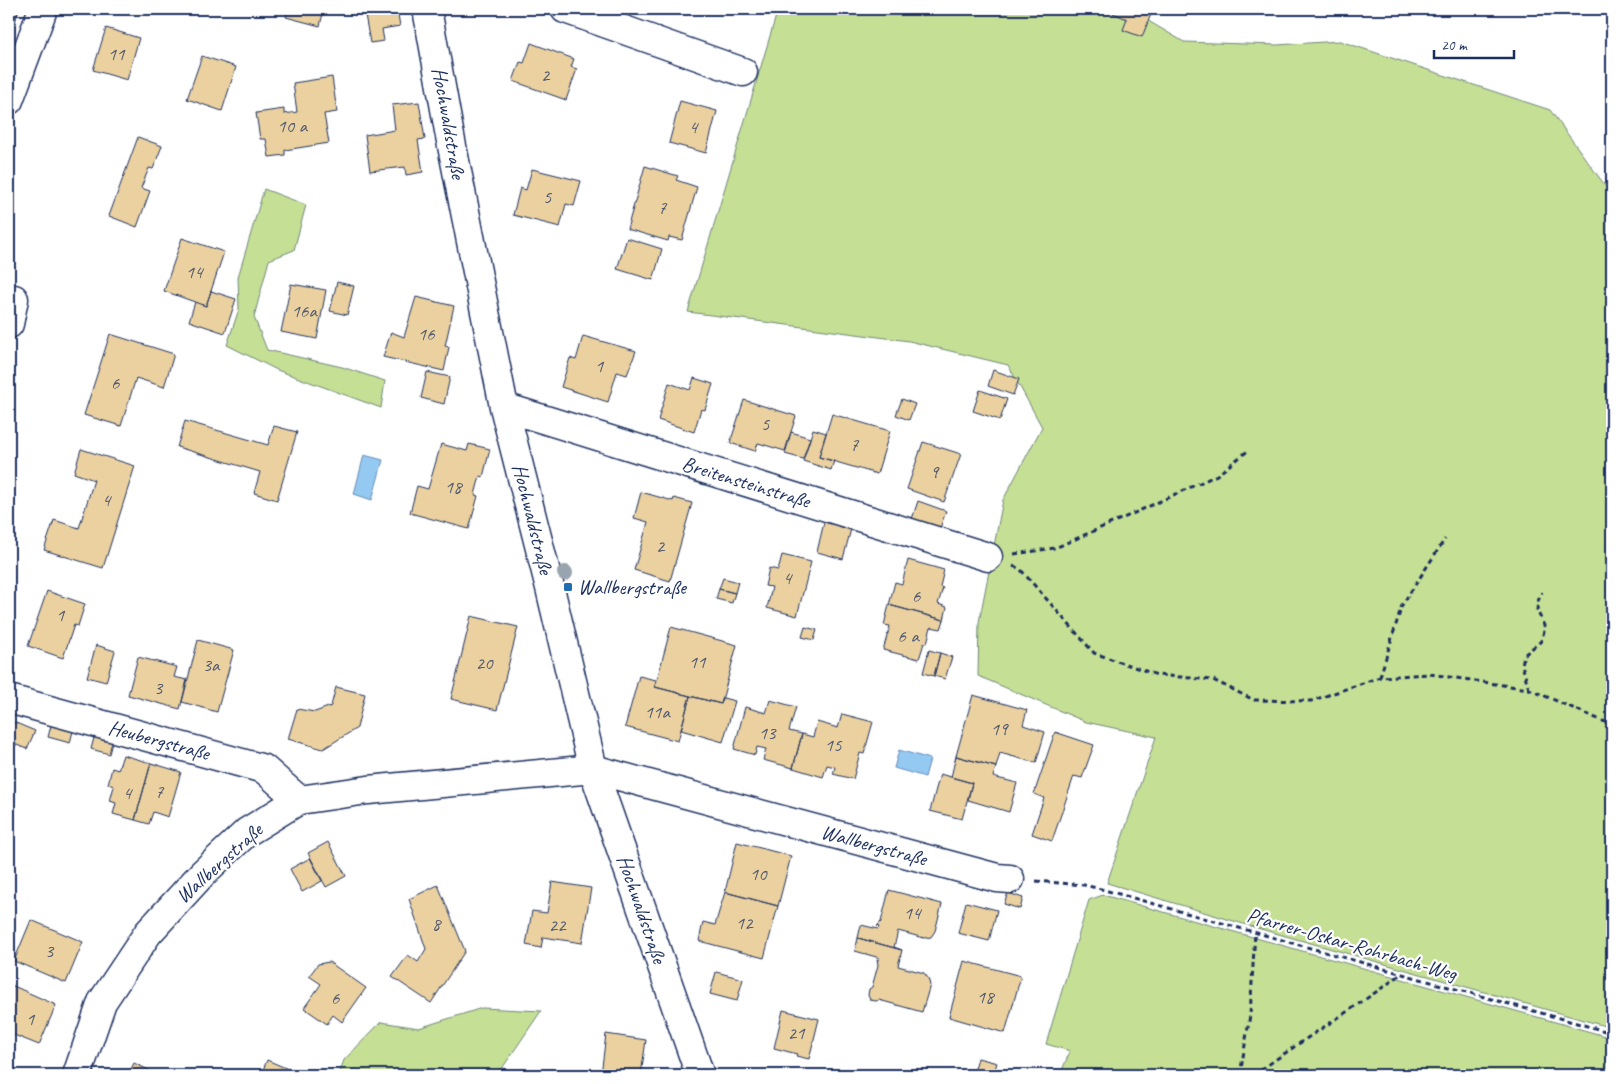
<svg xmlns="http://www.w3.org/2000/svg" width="1621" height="1084" font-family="Caveat,sans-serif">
	<rect width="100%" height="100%" fill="#fff"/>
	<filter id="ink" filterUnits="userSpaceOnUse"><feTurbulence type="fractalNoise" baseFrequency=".02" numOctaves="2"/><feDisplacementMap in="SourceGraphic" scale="10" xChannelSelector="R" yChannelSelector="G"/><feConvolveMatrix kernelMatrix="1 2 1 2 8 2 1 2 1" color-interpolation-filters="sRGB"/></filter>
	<g filter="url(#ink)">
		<path fill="#c5df95" stroke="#70877a" d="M778,9H1128L1184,42L1277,45L1340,41L1550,110L1612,195V1028L1257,928L1107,883L1156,737L1086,722L978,676L979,622L1003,500L1042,427L1008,365L909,341L688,312Z
			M264,189L306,205L294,250L269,260L254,317L267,350L342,367L385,381L381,408L277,370L227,345L239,309L238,277Z
			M1103,895L1612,1038V1075H1060L1070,1051L1046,1044L1089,900Z
			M482,1008L541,1011L503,1067L490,1075H339L344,1060L381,1022L419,1028Z"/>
		<path fill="#94c9f2" stroke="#648bb7" d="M364,455L383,460L372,500L354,494Z
			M899,750L930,759L925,777L894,768Z"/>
		<path fill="#ebd1a0" stroke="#1b2f5e" d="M9,9H19L10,38H9Z
			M288,9H324L320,26L286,17Z
			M364,9H397L400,26L382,29L384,41L370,43Z
			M1115,9H1153L1142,37L1123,30L1127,19L1113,13Z
			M106,28L139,38L127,80L93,70Z
			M531,43L574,59L571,67L577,69L566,100L513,81L520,62L524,63Z
			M202,56L236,67L222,111L187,99Z
			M332,77L337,112L324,114L329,143L285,150V155L269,157L266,139H260L256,113L284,109V114L297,112L293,83Z
			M680,101L717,111L706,153L669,143Z
			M419,102L425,139L418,140L423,172L406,175L405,167L370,171L365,135L395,130L392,105Z
			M138,137L162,146L153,169L149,168L141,188L150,191L137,227L109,216Z
			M645,166L678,176L676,180L697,187L682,240L669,237L668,241L627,229Z
			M532,169L581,181L574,206L566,204L560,227L513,215L520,188L526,190Z
			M182,238L224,252L206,306L164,291Z
			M627,238L662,249L653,280L617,269Z
			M337,282L354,286L347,315L330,311Z
			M291,284L326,290L317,339L281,332Z
			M211,291L236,299L225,333L189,321L195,302L206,306Z
			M416,297L454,306L445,346L449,347L444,371L383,357L391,332L404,337Z
			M110,334L174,354L164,387L136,378L121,426L84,415Z
			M583,336L636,351L627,375L617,372L608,402L561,387L570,358L576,360Z
			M993,370L1019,379L1013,395L988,386Z
			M427,372L450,377L444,404L421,398Z
			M694,378L713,384L705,410L701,409L694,432L658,420L669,383L690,390Z
			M980,390L1007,399L1000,420L973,411Z
			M902,399L915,404L909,420L896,415Z
			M744,400L796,416L785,451L758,443L755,451L730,443Z
			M832,414L890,431L877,474L819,457Z
			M185,421L268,445L274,426L297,432L277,500L254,493L260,472L177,447Z
			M813,429L826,433L819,457L834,461L831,470L803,461Z
			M791,432L810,438L803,459L785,454Z
			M923,442L961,454L944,502L907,489Z
			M441,444L467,451L469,444L490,449L483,477L480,476L475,495L478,496L469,529L410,513L417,486L428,489Z
			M81,449L135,466L103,568L44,550L54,520L79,528L94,480L74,473Z
			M641,492L673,501L674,498L692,503L670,581L634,570L648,522L634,518Z
			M918,501L946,511L939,531L911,522Z
			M824,522L851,529L843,559L817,552Z
			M782,555L811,562L797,616L767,608L772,587L765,586L769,568L778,570Z
			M908,560L944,570L940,587L943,588L938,604L947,607L944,620L889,605L895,582L902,584Z
			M723,578L738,582L735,593L719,589Z
			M719,589L735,593L732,603L716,599Z
			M47,591L85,604L78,626L74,625L63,658L28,646Z
			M889,605L944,620L941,629L931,627L927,643H924L919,659L883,650L890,626L884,625Z
			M471,616L518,627L497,710L451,699Z
			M671,627L737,645L721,704L655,687Z
			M805,627L817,630L814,640L802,637Z
			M198,640L234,650L217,712L182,702Z
			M96,645L115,651L106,682L87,677Z
			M929,650L940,653L934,676L923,673Z
			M940,653L952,657L945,679L934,676Z
			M138,657L177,667L174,677L187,680L180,709L128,695Z
			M639,676L656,680L655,687L690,696L678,741L625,727Z
			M336,687L365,694L357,728L323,749L288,739L297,709L315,712L331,706Z
			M973,695L1027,710L1023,725L1045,732L1036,763L1000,753L996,767L956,756Z
			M690,696L721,704L723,698L735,701L723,742L681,730Z
			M770,700L796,707L789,731L802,734L793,768L763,760L766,749L757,747L755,755L734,749L745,707L766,713Z
			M842,714L873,722L864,754L860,753L853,779L833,774L835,767L827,765L823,777L793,768L802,734L813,737L817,722L838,728Z
			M9,720L35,731L27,749L9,742Z
			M52,722L74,727L70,743L48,737Z
			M1055,732L1094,745L1082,778L1074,776L1052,841L1032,834L1044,798L1034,794Z
			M95,734L113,738L109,754L91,749Z
			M123,755L151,763L135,820L113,814L116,803L110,801L114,786L108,784L112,768L118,770Z
			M956,756L996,767L993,777L1017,783L1009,812L968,800L972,783L951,777Z
			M151,763L181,772L168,817L153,812L149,824L135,820Z
			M940,774L972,783L962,819L930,811Z
			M328,842L346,876L326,887L308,853Z
			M737,842L791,856L778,906L725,892Z
			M310,858L322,881L302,892L290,869Z
			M552,882L591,888L582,943L543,937L541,948L526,945L532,911L547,913Z
			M438,885L465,951L431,1003L392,977L408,955L418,962L426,949L409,899Z
			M889,890L942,904L935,931L931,937L924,938L898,931L894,947L902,950L858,938L861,925L878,929L879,927L877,926L881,922Z
			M725,892L778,906L764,958L699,941L703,922L715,925Z
			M1008,893L1023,898L1020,909L1004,904Z
			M966,902L997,910L989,941L958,933Z
			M31,920L83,942L66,983L14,961Z
			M858,938L902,950L898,966L924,973L928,978L930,985L922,1012L879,1000L876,1001L870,1000L868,995L869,989L872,987L878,965L877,959L879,960L880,958L855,951Z
			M964,961L1021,976L1005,1033L949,1017Z
			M329,962L366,988L342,1022L333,1015L327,1024L304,1008L321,984L309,976L318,964Z
			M716,972L743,979L737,1001L710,994Z
			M9,984L56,1005L39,1045L9,1033Z
			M783,1010L819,1019L809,1059L796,1056L797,1054L774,1048Z
			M606,1034L646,1040L641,1075H601Z
			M978,1058L997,1063L994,1072L1006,1075H973Z
			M267,1060L302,1075H261Z
			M134,1063L159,1075H128Z"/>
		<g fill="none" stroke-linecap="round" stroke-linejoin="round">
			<g stroke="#1b2f5e" stroke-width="31">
				<path id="minor" d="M427,9L449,131L504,407L550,588L593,769L700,1075
					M565,9L743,72
					M9,100L43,9
					M9,324L14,299
					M504,407L988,557
					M9,699L264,769L299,800
					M77,1075L102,1002L148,933L203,873L247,832L299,800L368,790L593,769L997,878L1010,879"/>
			</g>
			<path stroke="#1b2f5e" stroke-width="3" stroke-dasharray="5 4" stroke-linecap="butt" d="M1014,554L1055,548L1130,515L1217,475L1249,450
				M1013,566L1020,569L1094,653L1157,675L1213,680L1254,700L1311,701L1380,677L1430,674L1529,689L1612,725
				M1380,677L1402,605L1445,539
				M1529,689L1522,665L1524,655L1541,641L1545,628L1537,610L1538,601L1542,592
				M1036,881L1084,885L1101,889L1612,1033
				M1240,1075L1250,1015L1255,932
				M1254,1075C1302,1040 1352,1010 1400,975"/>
			<use href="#minor" stroke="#fff" stroke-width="28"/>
		</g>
		<circle fill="#99a5ae" cx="565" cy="573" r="8"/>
	</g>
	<rect fill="#1f6fb2" stroke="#fff" stroke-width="2" x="563" y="582" width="10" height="10" rx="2.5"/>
	<g text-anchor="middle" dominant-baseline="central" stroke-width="4.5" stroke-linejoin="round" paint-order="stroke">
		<g font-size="19" fill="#4f586e">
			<text x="116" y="54">11</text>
			<text x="545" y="75">2</text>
			<text x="292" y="126">10 a</text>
			<text x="693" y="127">4</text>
			<text x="547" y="197">5</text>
			<text x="662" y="208">7</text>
			<text x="194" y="272">14</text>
			<text x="304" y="311">16a</text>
			<text x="426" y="334">16</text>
			<text x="599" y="366">1</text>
			<text x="115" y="383">6</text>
			<text x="765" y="424">5</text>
			<text x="854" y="445">7</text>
			<text x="934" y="472">9</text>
			<text x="453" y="487">18</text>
			<text x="106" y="500">4</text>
			<text x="660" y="546">2</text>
			<text x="787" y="578">4</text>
			<text x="916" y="596">6</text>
			<text x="60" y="615">1</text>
			<text x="908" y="636">6 a</text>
			<text x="697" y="662">11</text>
			<text x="484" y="663">20</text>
			<text x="211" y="665">3a</text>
			<text x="158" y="688">3</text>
			<text x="657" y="712">11a</text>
			<text x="999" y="729">19</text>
			<text x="767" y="733">13</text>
			<text x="833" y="745">15</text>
			<text x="159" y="792">7</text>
			<text x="127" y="793">4</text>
			<text x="758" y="874">10</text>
			<text x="912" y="913">14</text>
			<text x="744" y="923">12</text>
			<text x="436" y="924">8</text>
			<text x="557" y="925">22</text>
			<text x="49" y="951">3</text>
			<text x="985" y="997">18</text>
			<text x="335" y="998">6</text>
			<text x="30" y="1019">1</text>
			<text x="796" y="1033">21</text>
		</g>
		<g font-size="21" fill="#1b2f5e" stroke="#fff">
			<text transform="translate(449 123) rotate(80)">Hochwaldstraße</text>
			<text transform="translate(746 482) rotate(17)">Breitensteinstraße</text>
			<text transform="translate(533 519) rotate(76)">Hochwaldstraße</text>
			<text transform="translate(159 740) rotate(15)">Heubergstraße</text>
			<text transform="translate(874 845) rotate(15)">Wallbergstraße</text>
			<text transform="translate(219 863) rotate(-42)">Wallbergstraße</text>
			<text transform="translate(642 909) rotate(71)">Hochwaldstraße</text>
			<text transform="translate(1352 944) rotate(16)">Pfarrer-Oskar-Rohrbach-Weg</text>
		</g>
		<g font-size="21" fill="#1b2f5e" stroke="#fff" text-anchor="start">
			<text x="578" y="587">Wallbergstraße</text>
		</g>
	</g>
	<rect width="1621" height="1084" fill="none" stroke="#fff" stroke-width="30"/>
	<rect x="15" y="15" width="1591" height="1054" fill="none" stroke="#1b2f5e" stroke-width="2" filter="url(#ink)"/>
	<path d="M1434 50v8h80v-8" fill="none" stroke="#1b2f5e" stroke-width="2.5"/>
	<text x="1441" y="50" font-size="15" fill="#1b2f5e" stroke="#ffffff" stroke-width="4" paint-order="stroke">20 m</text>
</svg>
